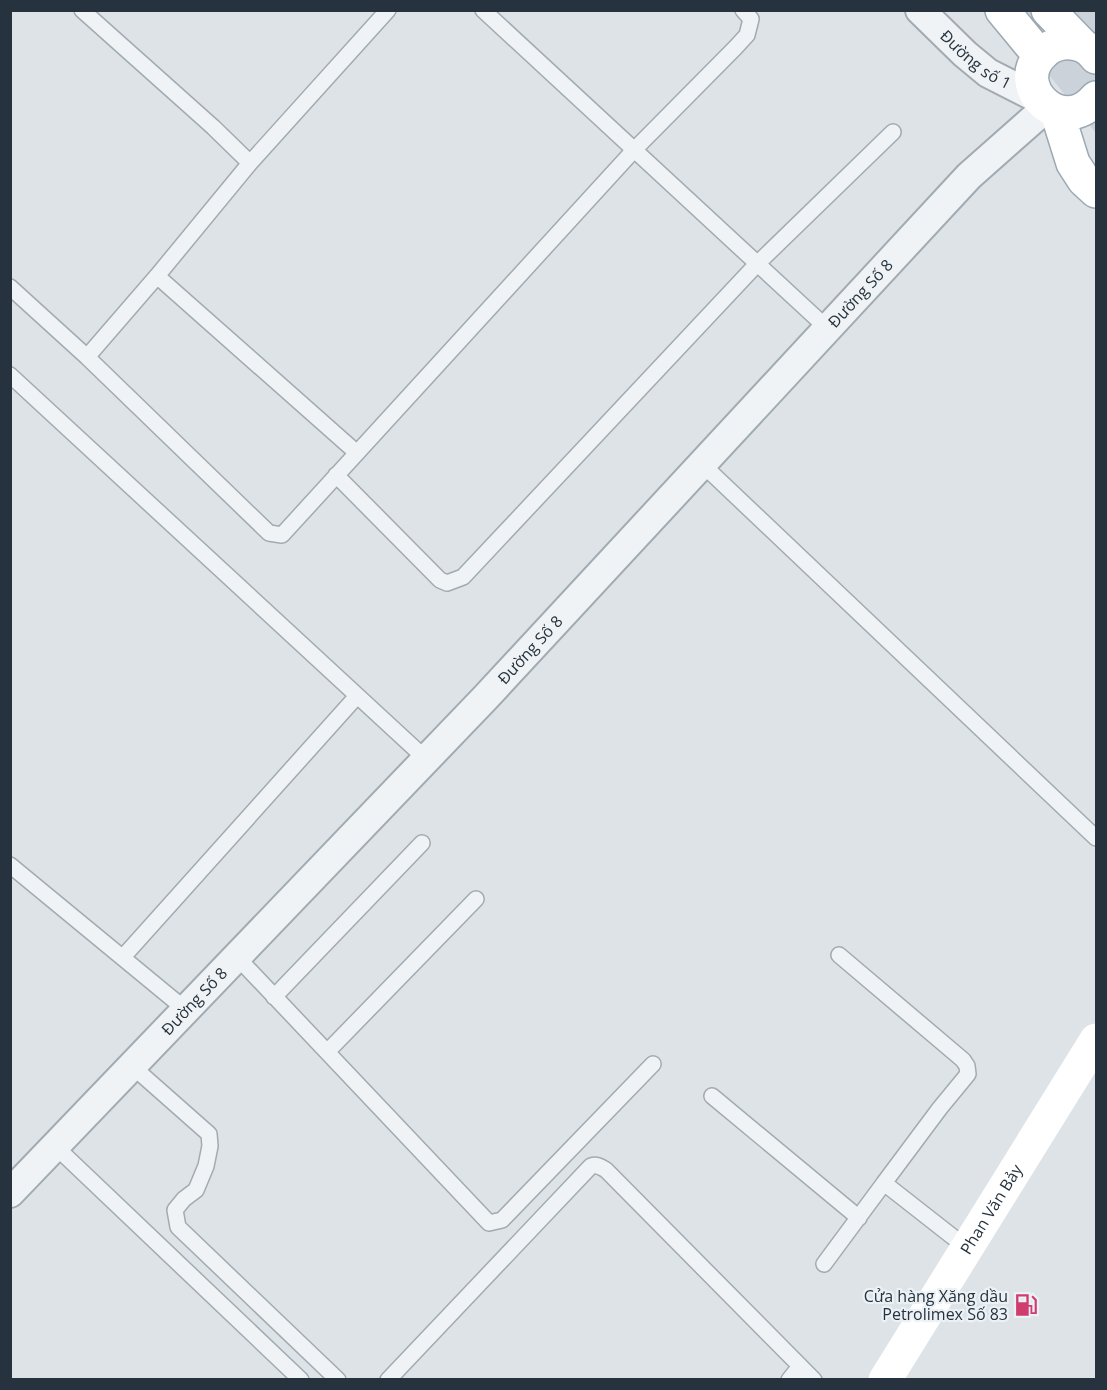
<svg xmlns="http://www.w3.org/2000/svg" width="1107" height="1390" font-family="'Open Sans',sans-serif">
	<rect width="100%" height="100%" fill="#dde3e7"/>
	<path fill="#cbd2d9" d="M997,11H1096V133Z"/>
	<g fill="none" stroke-linecap="round" stroke-linejoin="round">
		<g stroke="#a2abb1" stroke-width="18">
			<path id="lane" d="M82,10L213,127L250,163
				M483,10L828,329
				M157,276L357,453
				M10,287L87,357L269,533L282,535L634,150L735,48L747,35L751,19L743,10
				M87,357L157,276L250,163L388,10
				M10,375L426,759
				M702,464L1096,838
				M336,475L440,580L447,583L463,577L757,264L893,132
				M10,865L186,1010
				M839,955L963,1060L967,1066L968,1074L940,1108L884,1183
				M123,957L357,696
				M237,957L489,1223L502,1220L653,1064
				M274,997L422,843
				M327,1052L476,899
				M132,1066L209,1134L210,1146L206,1166L196,1190L184,1199L175,1210L178,1227L338,1380
				M712,1096L859,1218
				M55,1146L301,1380
				M824,1264L884,1183L967,1248
				M388,1380L591,1166C597,1164 601,1167 606,1170L814,1380
				M789,1380L800,1366"/>
		</g>
		<g stroke="#a2abb1" stroke-width="32">
			<g id="street">
				<path id="s1" d="M920,10L965,54L988,73L1039,99"/>
				<path id="s2" d="M10,1193L486,697L969,176L1047,107"/>
			</g>
		</g>
		<g stroke="#9ca9b3" stroke-width="36">
			<path id="primary" d="M1002,10L1040,56
				M1048,10L1082,45
				M1096,57C1089,47 1077,42 1064,43C1056,44 1049,47 1043,53C1008,85 1062,139 1096,98
				M1057,112L1073,163L1084,180L1096,191"/>
		</g>
		<use href="#lane" stroke="#eff3f5" stroke-width="15"/>
		<use href="#street" stroke="#eff3f5" stroke-width="28"/>
		<path stroke="#fff" stroke-width="33" id="s3" d="M885,1380L1096,1040"/>
		<use href="#primary" stroke="#fff" stroke-width="33"/>
	</g>
	<defs>
		<g id="fuel-bare" transform="scale(1.8)"><path d="M-5.5-6h7V0h2V4h1.3V-2.5L3-4.5l.8-.8L6-3V5H2.5V1h-1V6h-7ZM-4.2-4.7v3.2H.2V-4.7Z" fill="#d13c6e" stroke="#ecf1f5" stroke-width="2.5" paint-order="stroke"/></g>
	</defs>
	<g fill-rule="evenodd">
		<use href="#fuel-bare" x="1026" y="1305"/>
	</g>
	<g text-anchor="middle" dominant-baseline="central" stroke-width="4.5" stroke-linejoin="round" paint-order="stroke">
		<g font-size="16" fill="#26333e" stroke="#ecf1f5">
			<text stroke="none"><textPath href="#s1" startOffset="75">Đường số 1</textPath></text>
			<text stroke="none"><textPath href="#s2" startOffset="1238">Đường Số 8</textPath></text>
			<text stroke="none"><textPath href="#s2" startOffset="752">Đường Số 8</textPath></text>
			<text stroke="none"><textPath href="#s2" startOffset="266">Đường Số 8</textPath></text>
			<text stroke="none"><textPath href="#s3" startOffset="201">Phan Văn Bảy</textPath></text>
		</g>
		<g font-size="16" fill="#26333e" stroke="#ecf1f5" text-anchor="end">
			<text x="1008" y="1296">Cửa hàng Xăng dầu<tspan x="1008" dy="18">Petrolimex Số 83</tspan></text>
		</g>
	</g>
	<rect width="1107" height="1390" fill="none" stroke="#26333e" stroke-width="24"/>
</svg>
